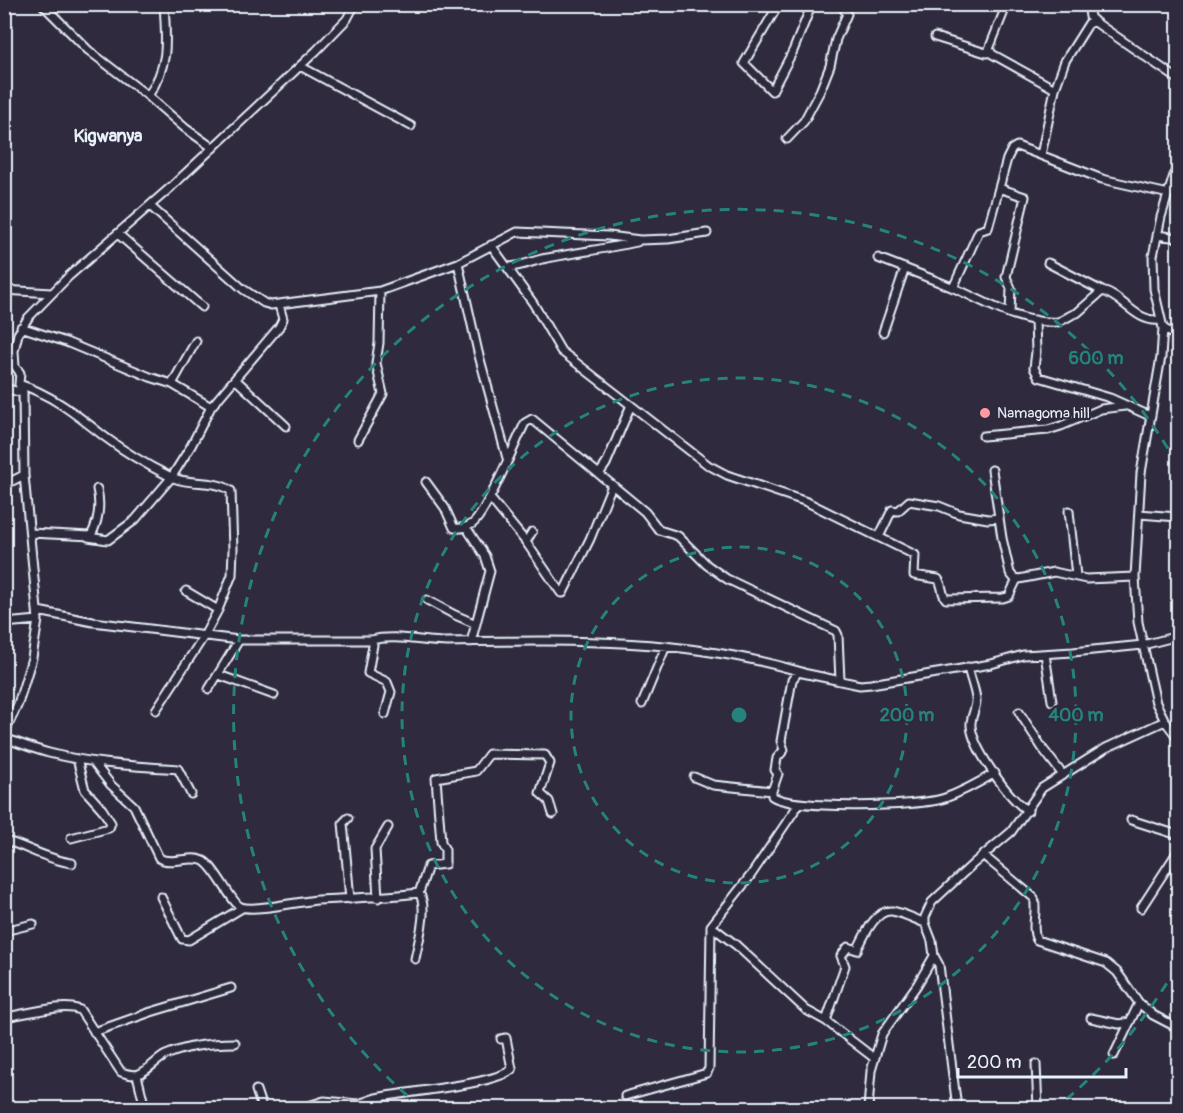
<svg xmlns="http://www.w3.org/2000/svg" width="1183" height="1113" font-family="Pangolin,sans-serif">
	<rect width="100%" height="100%" fill="#2f2a3d"/>
	<filter id="ink" filterUnits="userSpaceOnUse"><feTurbulence type="fractalNoise" baseFrequency=".0167" numOctaves="2"/><feDisplacementMap in="SourceGraphic" scale="12" xChannelSelector="R" yChannelSelector="G"/><feConvolveMatrix kernelMatrix="1 2 1 2 8 2 1 2 1" color-interpolation-filters="sRGB"/></filter>
	<g filter="url(#ink)">
		<g fill="none" stroke-linecap="round" stroke-linejoin="round">
			<g stroke="#e8f1f8" stroke-width="11">
				<path id="street" d="M42,4L88,50L148,96L185,128L213,148
					M779,4L744,63L772,91L793,51L812,4
					M1000,4L999,6L1005,9L989,49L992,54L1055,89L1041,155
					M1088,4L1090,17L1095,22L1178,79
					M935,37L986,53L991,52
					M300,66L411,126
					M1055,89L1065,61L1089,23L1095,22
					M148,96C170,64 166,41 164,4
					M787,139L804,121L820,91L830,66L836,39L847,14L841,4
					M1178,162L1161,217L1153,256L1154,289L1163,328L1161,357L1141,473L1135,577L1138,622L1156,703L1165,721L1178,738
					M999,188L1025,197L1006,277L1011,288L1010,313
					M150,206L243,289L264,303L271,305L380,291L458,263L517,232L609,236L640,240L668,239L707,233
					M118,234L202,307
					M1157,235L1178,238
					M491,245L533,303L561,351L708,465L727,475L807,502L915,555L914,575L938,579C943,585 941,593 946,599L1003,598L1009,596L1017,579
					M878,258C904,268 930,278 956,289C988,303 1020,324 1057,322C1064,321 1070,314 1077,313L1102,291C1123,296 1136,323 1160,320
					M458,263L478,352L507,458
					M1048,263L1102,291
					M509,267C522,266 530,262 542,259C573,253 605,249 637,242
					M953,288L979,231L988,228L1007,159L1012,149L1017,146L1102,179L1169,194
					M4,290L51,293
					M1035,320L1036,352L1034,368L1039,377L1110,398L1150,416
					M21,327L66,342L150,377L172,384L211,407
					M1163,328L1178,337
					M883,332L905,268
					M235,379L286,426
					M19,384C53,395 78,416 105,437C125,452 147,465 169,476C187,486 217,479 231,491L233,549L232,575L218,610L204,636L156,710
					M172,384L196,341
					M4,388L23,393
					M983,436L1048,430L1061,426L1101,409L1125,406
					M358,440L383,394L376,363L379,343L380,291
					M992,470L1002,538L1010,573L1014,578L1019,579L1054,572L1086,579L1135,577
					M599,474L606,464L631,405
					M426,482L445,508L454,528C460,529 467,527 472,524C485,516 516,441 525,423L532,419L645,512L659,530L678,536L707,565L727,579L836,631L838,635L840,681
					M4,485L24,475
					M490,498L526,542L561,593H563L590,539L612,485
					M1069,511L1076,576
					M1139,514L1178,517
					M466,527L485,556L490,571L471,642
					M30,533L91,536C99,520 101,506 97,489
					M88,537L108,540L135,520L171,478L191,446L211,407L279,327L283,319L279,305
					M879,537L892,510L898,511L909,501L939,506L959,514L988,519L999,518
					M526,542L532,532
					M186,591L218,610
					M427,600L455,615L476,624
					M38,611L93,622L239,640L209,689
					M4,623L38,620
					M239,640H372L373,645L368,673L387,682L391,692L385,714
					M371,640C396,634 422,642 448,642C570,640 683,637 802,672
					M1045,654L1052,701
					M968,667C970,678 975,689 976,699C977,708 970,717 971,726C973,749 1009,799 1028,811
					M219,675L274,695
					M642,704L666,646
					M1019,712L1043,749L1063,775
					M4,734L18,704L32,658L38,620L24,475L23,393L19,384L20,373L15,366L14,351L18,334L28,318L69,276L171,187L316,51L347,19L355,4
					M4,738C19,743 34,749 49,753C91,764 135,766 178,769L191,794
					M93,762L111,785L134,806L159,858C172,866 191,854 204,861C217,869 232,904 241,907C256,912 301,901 318,900C352,898 385,897 419,893C429,907 418,943 415,959
					M995,773C980,782 962,792 945,798C921,807 791,810 772,796V791L778,774L775,770L777,758L784,750L781,741L792,680L798,672L860,685L871,684L991,664L1023,655L1073,652L1143,645L1178,636
					M694,777L713,785L772,791
					M348,818L343,823L350,899
					M1131,820L1178,835
					M71,838L109,828L111,823L102,809L85,790L77,759
					M4,840C28,847 48,860 72,863
					M984,856L1034,898C1038,911 1030,928 1037,940L1106,963L1117,972L1139,1003L1153,1015L1178,1028
					M419,893L428,866L445,864V850L441,842L436,778L476,771L489,754L545,755L550,763L540,793L549,801L553,814
					M161,897L182,939L189,940L242,908
					M378,898L375,849L388,827
					M1141,908L1178,851
					M711,926L736,945L806,1010L826,1021L874,1058
					M4,931L33,924
					M934,956L939,965L957,1108
					M4,1017C25,1015 63,1002 80,1010L121,1072C127,1074 133,1076 139,1074C149,1070 156,1060 166,1055C187,1046 213,1043 235,1043
					M1091,1018L1119,1024L1130,1022
					M826,1021L845,966L841,956L848,947L857,950C864,937 875,909 892,911C903,913 915,919 925,923
					M94,1032L151,1012L231,988
					M1114,1055L1139,1003
					M1036,1064L1038,1108
					M137,1075L145,1108
					M256,1090L262,1108
					M625,1096L707,1073L709,1068L711,926L751,875L799,804
					M358,1104C366,1102 373,1098 381,1097C406,1092 497,1084 512,1069L506,1038L501,1039
					M302,1108L324,1101L358,1104L362,1108
					M868,1108L871,1071L882,1034L917,985L934,956L932,941L925,923V917L932,902L974,863L1011,832L1042,788L1106,748L1165,721"/>
			</g>
			<use href="#street" stroke="#2f2a3d" stroke-width="7"/>
		</g>
	</g>
	<g fill="none" stroke="#25827c" stroke-width="3" stroke-dasharray="10 8">
		<circle cx="739" cy="715" r="168"/>
		<circle cx="739" cy="715" r="337"/>
		<path d="M1176 968A505 505 0 0 1 1057 1107M421 1107A505 505 0 1 1 1176 462"/>
	</g>
	<circle fill="#ff9aa2" stroke="#2f2a3d" stroke-width="2" cx="985" cy="413" r="6"/>
	<g text-anchor="middle" dominant-baseline="central" stroke-width="4.5" stroke-linejoin="round" paint-order="stroke">
		<g font-size="15" fill="#e8f1f8" stroke="#2f2a3d" text-anchor="start">
			<text x="997" y="413">Namagoma hill</text>
		</g>
		<g font-size="18" font-weight="bold" fill="#e8f1f8" stroke="#2f2a3d">
			<text x="108" y="136">Kigwanya</text>
		</g>
	</g>
	<circle cx="739" cy="715" r="9" fill="#25827c" stroke="#2f2a3d" stroke-width="3"/>
	<g font-size="18" text-anchor="middle" font-weight="bold" fill="#25827c" stroke="#2f2a3d" stroke-width="4.5" stroke-linejoin="round" paint-order="stroke">
		<text x="1096" y="364">600 m</text>
		<text x="907" y="721">200 m</text>
		<text x="1076" y="721">400 m</text>
	</g>
	<rect width="1183" height="1113" fill="none" stroke="#2f2a3d" stroke-width="24"/>
	<rect x="12" y="12" width="1159" height="1089" fill="none" stroke="#e8f1f8" stroke-width="2" filter="url(#ink)"/>
	<path d="M958 1068v9h168v-9" fill="none" stroke="#e8f1f8" stroke-width="3"/>
	<text x="967" y="1068" font-size="18" fill="#e8f1f8" stroke="#2f2a3d" stroke-width="4.5" paint-order="stroke">200 m</text>
</svg>
